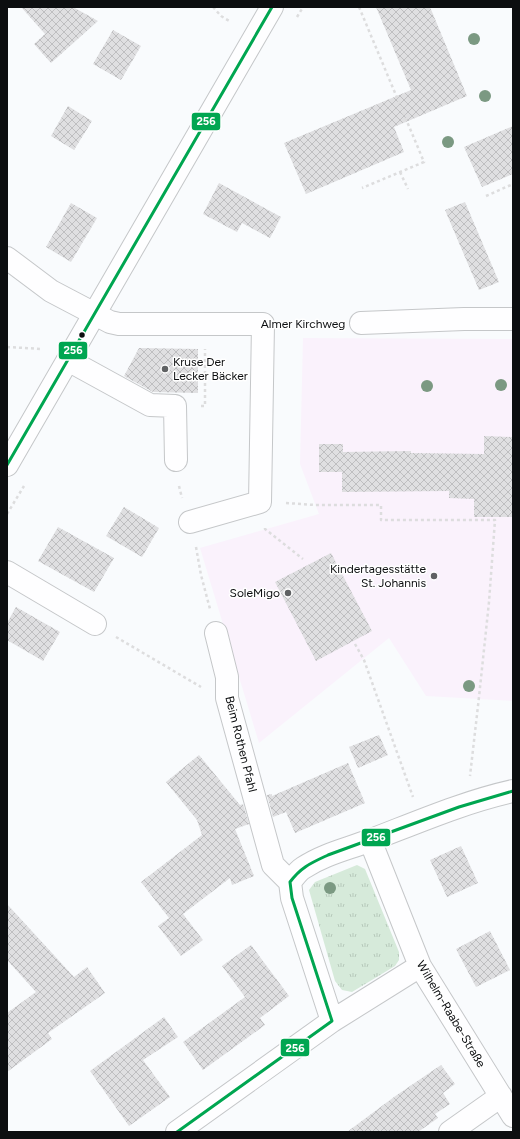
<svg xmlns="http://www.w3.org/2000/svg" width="520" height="1139" font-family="Figtree,sans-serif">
	<defs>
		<pattern id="grass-tufts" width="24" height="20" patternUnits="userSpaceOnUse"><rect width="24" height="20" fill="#d6eada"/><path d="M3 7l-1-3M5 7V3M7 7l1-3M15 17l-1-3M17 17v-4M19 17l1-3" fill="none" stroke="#b6c8ba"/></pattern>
		<pattern id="building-cross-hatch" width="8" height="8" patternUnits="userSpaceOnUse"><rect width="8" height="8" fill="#dfdfe1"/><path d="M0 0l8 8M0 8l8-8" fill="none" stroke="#bebec0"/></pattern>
	</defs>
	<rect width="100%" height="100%" fill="#f9fbfd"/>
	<path fill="#faf2fc" d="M303,338L513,339V701L426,696L389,638L259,743L200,548L319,514L300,464Z"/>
	<path fill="url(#grass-tufts)" d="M357,865L365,869L399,952V960L395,966L352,992L342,990L335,981L309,890L315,882Z"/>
	<path fill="url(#building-cross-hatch)" d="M21,7H73L98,21L51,63L34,44L45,34Z
		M376,7H430L467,96L394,127L404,152L306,194L284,143L411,90Z
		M113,30L141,46L121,80L93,64Z
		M68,106L92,121L74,150L51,136Z
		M513,126V174L482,187L464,147Z
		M219,183L281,217L270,238L242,223L237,232L203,214Z
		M465,202L499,282L479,290L445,210Z
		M71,203L97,218L71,262L46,247Z
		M139,348L198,349V393L153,392L124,376Z
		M484,436L513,437V517H474V499L449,498V491L342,492V472H319V444H343V452L411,451V453L484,454Z
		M124,507L159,528L142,557L106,536Z
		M58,527L114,558L94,592L38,561Z
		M331,553L372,631L316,661L275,582Z
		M16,607L60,632L43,661L7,640V623Z
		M379,735L388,755L358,768L349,747Z
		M199,755L240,805L243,804L249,824L235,829L254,876L232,885L230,878L183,914L203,940L181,956L158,926L169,918L141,882L202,835L197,820L166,782Z
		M348,763L365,803L295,833L286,812L273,817L267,795L272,794V796Z
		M461,846L478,883L447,897L430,860Z
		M7,904L74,977L87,967L105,993L48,1033L52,1039L7,1072V1013L36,992L7,960Z
		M490,931L510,970L476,987L456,949Z
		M251,945L289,996L260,1018L265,1025L203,1070L183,1042L245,997L222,966Z
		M164,1017L178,1037L143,1060L170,1097L129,1126L90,1071Z
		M441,1065L455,1084L443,1093L450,1104L435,1114L438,1118L418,1132H347L394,1097Z"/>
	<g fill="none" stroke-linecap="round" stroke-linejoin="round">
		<g stroke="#c5c7c9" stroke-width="24">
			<path id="minor" d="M7,258L51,291L110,322L119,324H263L260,502L190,522
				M361,323L464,319H513
				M68,360L150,405L175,406L176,460
				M7,572L95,624
				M216,633L227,677V698L273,865L290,882
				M370,840L420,966L513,1116
				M332,1021L292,898L290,882C294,877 298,871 303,868C324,854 348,849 371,840C418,822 464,802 513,791
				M177,1132L332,1021L420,966
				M450,1132L501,1096"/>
		</g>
		<g stroke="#c5c7c9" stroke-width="24">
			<path id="major" d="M7,465L272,7"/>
		</g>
		<path stroke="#ddddde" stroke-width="2.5" stroke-dasharray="3 3" stroke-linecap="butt" d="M213,7L221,16L231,22
			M359,7L424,162L362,188
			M297,17L303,7
			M400,172L408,189
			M486,196L513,184
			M289,324H336
			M7,347L42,349
			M201,406H205V349
			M179,486L182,498
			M286,503L315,505H381V520H495L489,602L479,697L470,776
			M7,514L24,486
			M265,528V529L303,559
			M196,547L201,575L210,609
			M116,637L201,687
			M355,644L364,660L413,797"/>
		<use href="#minor" stroke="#fefeff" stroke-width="22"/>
		<use href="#major" stroke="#fefeff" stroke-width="22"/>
		<g stroke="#fff" stroke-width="6">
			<path id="bus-1" d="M7,465L272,7
				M177,1132L332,1021L292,898L290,882C301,867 311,863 328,855L459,807L513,791"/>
		</g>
		<use href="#bus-1" stroke="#00a651" stroke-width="3"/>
	</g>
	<g fill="#7b9982">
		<circle cx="474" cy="39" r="6"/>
		<circle cx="485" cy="96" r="6"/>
		<circle cx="448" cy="142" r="6"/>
		<circle cx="501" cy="385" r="6"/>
		<circle cx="427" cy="386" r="6"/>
		<circle cx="469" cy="686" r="6"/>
		<circle cx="330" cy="888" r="6"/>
	</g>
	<circle fill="#0c0e10" stroke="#fff" stroke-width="1.5" cx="82" cy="335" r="3.5"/>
	<g fill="#5f6163" stroke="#fff" stroke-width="1.5">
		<circle cx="165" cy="369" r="4"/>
		<circle cx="434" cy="576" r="4"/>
		<circle cx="288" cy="593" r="4"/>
	</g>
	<g text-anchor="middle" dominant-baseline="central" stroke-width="3" stroke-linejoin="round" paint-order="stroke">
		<g font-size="12" fill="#0c0e10" stroke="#fff">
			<text x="303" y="324">Almer Kirchweg</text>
			<text transform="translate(241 744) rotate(76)">Beim Rothen Pfahl</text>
			<text transform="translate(451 1014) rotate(59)">Wilhelm-Raabe-Straße</text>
		</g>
		<g font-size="12" fill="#0c0e10" stroke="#fff" text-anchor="end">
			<text x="173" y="362" text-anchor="start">Kruse Der<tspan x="173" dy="14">Lecker Bäcker</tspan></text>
			<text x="426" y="569">Kindertagesstätte<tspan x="426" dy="14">St. Johannis</tspan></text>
			<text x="280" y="593">SoleMigo</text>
		</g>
	</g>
	<g stroke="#fff" stroke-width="1.5">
		<rect x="191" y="112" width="30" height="19" rx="4" fill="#00a651"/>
		<rect x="58" y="341" width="30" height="19" rx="4" fill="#00a651"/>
		<rect x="361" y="828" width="30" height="19" rx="4" fill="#00a651"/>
		<rect x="280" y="1038" width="30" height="19" rx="4" fill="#00a651"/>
	</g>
	<g font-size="11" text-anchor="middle" font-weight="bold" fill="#fff">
		<text x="206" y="125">256</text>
		<text x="73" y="354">256</text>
		<text x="376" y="841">256</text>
		<text x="295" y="1052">256</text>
	</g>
	<rect width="520" height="1139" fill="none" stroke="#0c0e10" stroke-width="16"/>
</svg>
